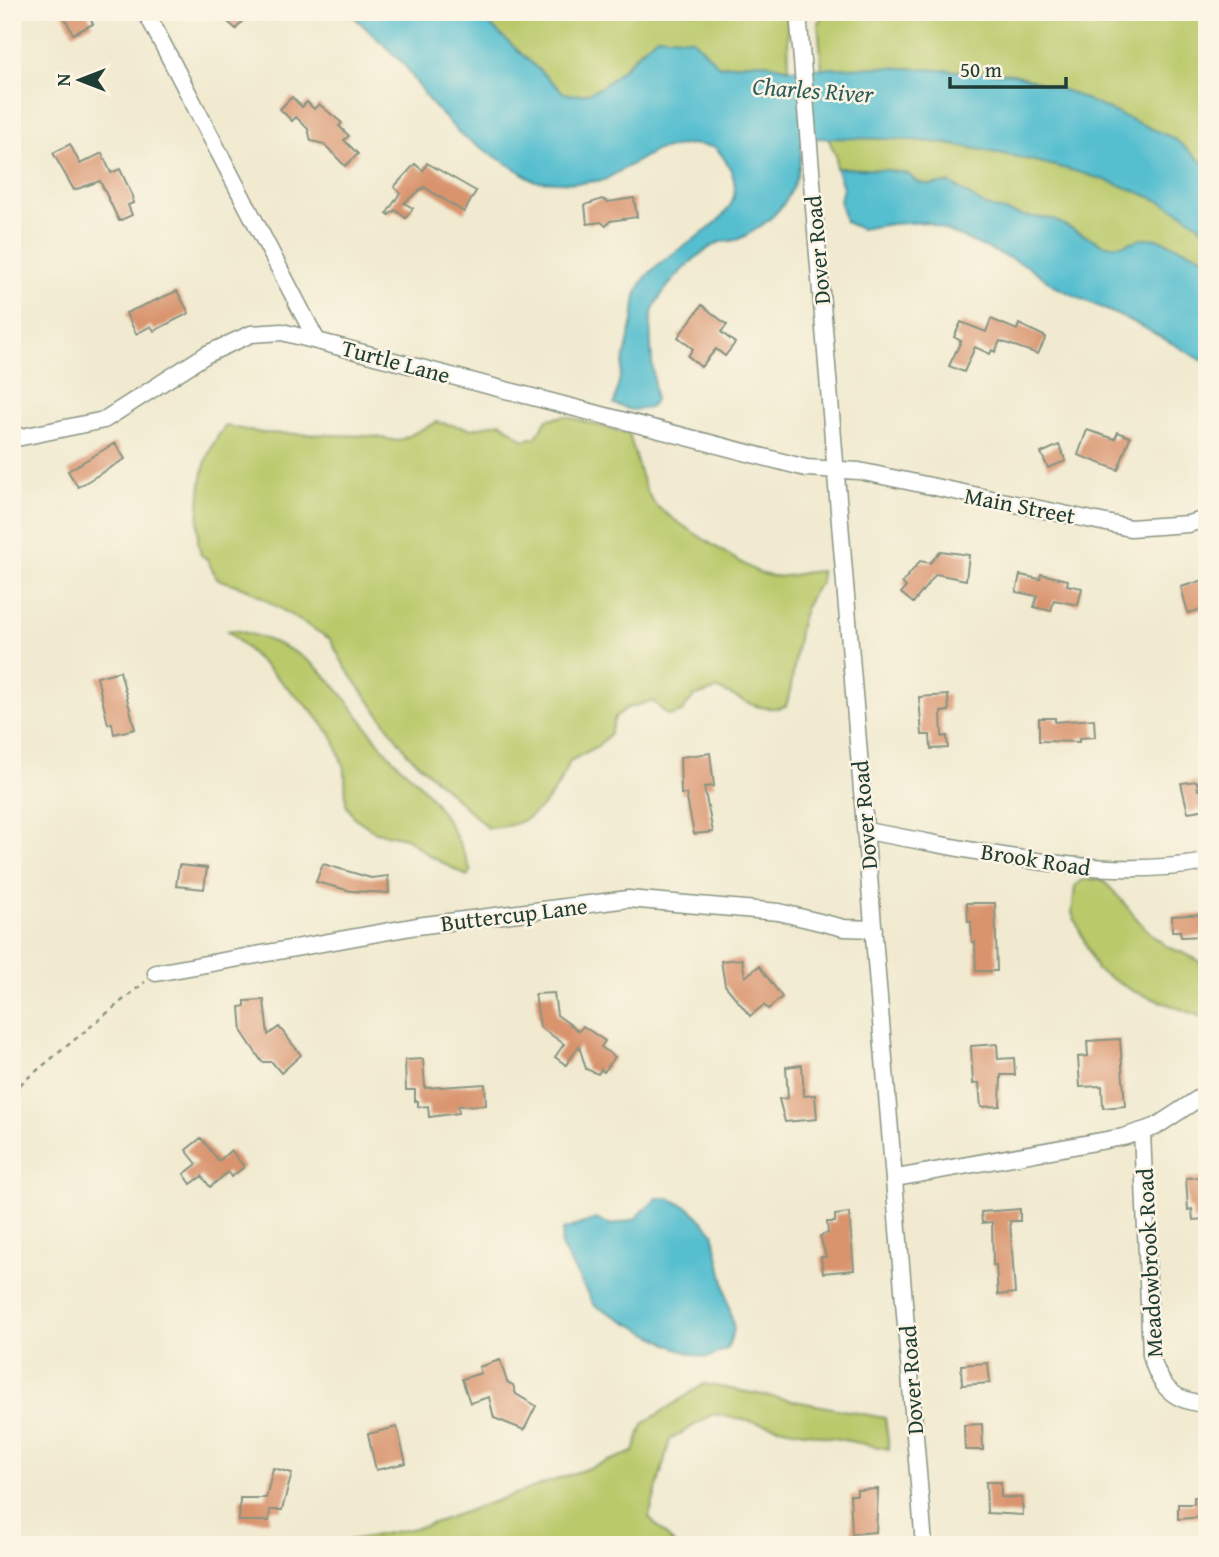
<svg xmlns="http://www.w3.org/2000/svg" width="1219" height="1557" font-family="'Gentium Book Plus',serif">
	<rect width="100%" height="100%" fill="#fcf5e5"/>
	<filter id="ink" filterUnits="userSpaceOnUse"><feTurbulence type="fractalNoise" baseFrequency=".0143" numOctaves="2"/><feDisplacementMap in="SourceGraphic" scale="14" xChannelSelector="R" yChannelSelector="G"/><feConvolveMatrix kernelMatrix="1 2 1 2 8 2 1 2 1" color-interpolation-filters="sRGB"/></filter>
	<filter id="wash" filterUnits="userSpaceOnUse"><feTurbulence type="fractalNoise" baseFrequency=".00686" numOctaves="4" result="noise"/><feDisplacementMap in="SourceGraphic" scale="28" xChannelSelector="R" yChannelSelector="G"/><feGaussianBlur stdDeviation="1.57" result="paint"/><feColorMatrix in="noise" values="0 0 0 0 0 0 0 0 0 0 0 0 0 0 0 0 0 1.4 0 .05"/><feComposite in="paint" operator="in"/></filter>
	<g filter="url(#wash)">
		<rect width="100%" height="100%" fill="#f1ead0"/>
		<path fill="#bac96b" stroke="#6c8350" stroke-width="2" d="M476,12H787L789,69L761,62L718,66L705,54L642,48C622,70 596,103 564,93Z
			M827,12H1207V166L1175,139L1069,92L1013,74L884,67L822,69L818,22Z
			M828,138C857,138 886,137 914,140C982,147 1163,181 1207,233V258L1158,239L1145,238L1122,245H1104L1052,219L1023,216L986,206L950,183L930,185L917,182L908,174L887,170L836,168V156Z
			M565,416L629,434C635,453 642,489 655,504C661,513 752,571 763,574C784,581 801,571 821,571V582C791,614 800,666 786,706C759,714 743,699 718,689L693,697L682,712L669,716L652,701L627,708L615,717L610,734L598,746L570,761C555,798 532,828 488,828L408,754L345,667L330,639L248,589L217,579L207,559L201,555L198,543C199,502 197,457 226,426L262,433L371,436L398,441L437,422L472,429L500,422L524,440L536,437L547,419Z
			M235,630C323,651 333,686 385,750C395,763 408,772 419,784C444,810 459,838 471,871L467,876L430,856L406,838L376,832L355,818L346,805L345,771L334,739L312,711L228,631Z
			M1101,879C1126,900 1137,926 1165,945C1176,952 1200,956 1206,970C1211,982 1207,1005 1207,1019L1133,991L1097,970L1072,913L1075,886L1083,880Z
			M704,1384L885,1418L889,1449L713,1414L670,1440L649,1517L675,1545H342L341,1542L425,1526L634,1452L643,1424Z"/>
		<path fill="#54becf" stroke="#3a7e82" stroke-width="2" d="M349,12H476L564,93C601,105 631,57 657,36L693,39L719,66L761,62L790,69L884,67L1013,74L1069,92L1175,139L1207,166V233C1164,183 978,144 911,140C878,138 844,138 810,138L801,146C801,189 779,219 741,238C735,242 727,240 720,242C696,253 668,282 655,305C645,323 655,379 655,401L649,408L631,410L614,404C620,376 627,348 633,320C635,310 634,296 639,288C661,240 782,221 715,147L690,144L657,150L604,180L580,183L535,181L462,136L429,101L403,63Z
			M836,168L887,170L908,174L917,182L930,185L950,183L986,206L1023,216L1052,219L1104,245H1122L1145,238L1158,239L1207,258V363L1141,326L1056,287L1028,266L927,222L891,224L861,229L845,222L840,201L843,187Z
			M657,1198H669L691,1209L713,1232L734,1329L727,1349L707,1358L680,1350L594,1305L561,1246L563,1230L596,1219L612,1225L635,1219Z"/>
		<g id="blocks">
			<path fill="#d9946e" d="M62,12H87L93,24L73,34Z
				M217,12H250L236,29Z
				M292,97L302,107L307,102L314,109L319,104L342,123L339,126L349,136L344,140L358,154L345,166L324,144L311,141L308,129L296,117L292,121L280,109Z
				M70,144L80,164L102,153L111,173L120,169L132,195L133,203L128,205L132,215L119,221L100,181L74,190L53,153Z
				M427,163L476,191L464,212L424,187L404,203L413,208L406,218L395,210L389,215L387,213L400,193L394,187L415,164L423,171Z
				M634,198L637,217L610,221L606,226L601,222L587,224L585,205L602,199L608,202Z
				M177,291L189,313L154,331L151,326L136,334L126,313Z
				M702,305L727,325L721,332L735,343L725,356L716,349L701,367L688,356L693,349L678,337Z
				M991,319L1017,330L1019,324L1046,337L1038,354L1000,341L995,352L992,350L990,354L975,347L964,372L949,366L961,341L954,337L961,322L986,332Z
				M1087,430L1115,439L1118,432L1130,437L1118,470L1078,455Z
				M115,443L125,459L78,487L68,471Z
				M1059,445L1066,461L1048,468L1041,453Z
				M941,551L969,555L966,580L936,574L913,603L901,593L906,587L902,583L920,561L930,563Z
				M1041,574L1068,580L1067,585L1082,588L1078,605L1054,600L1051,611L1034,607L1037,596L1016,592L1020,575L1040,579Z
				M1207,579V608L1188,613L1181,587Z
				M120,671L135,729L114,734L112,723L108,724L97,677Z
				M948,695L949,711L941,712L942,737L947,736L948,748L931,749L930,735H922L919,697Z
				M1039,718H1055V722L1094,719L1095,737L1079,738V742L1039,741Z
				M710,753L714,786L704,787L713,832L694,834L686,794H681L680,757Z
				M1197,781L1198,790L1207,789V809L1188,812L1181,783Z
				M323,864L371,878L388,876L389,893L351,891L316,882Z
				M179,865L207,868L204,889L176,886Z
				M967,903H995L997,971H976L975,942H972L971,922H968Z
				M1207,914V936L1181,937L1180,931H1172V916Z
				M742,959L745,977L759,966L782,997L768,1009L764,1005L750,1016L725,985L721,961Z
				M554,993L557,1015L579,1031L583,1026L605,1041L601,1047L615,1057L604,1072L601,1069L598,1074L586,1069L579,1046L566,1065L555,1057L564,1044L540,1027L535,994Z
				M264,1000L268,1035L279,1027L301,1055L281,1073L272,1062H262L242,1032L240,1007L245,1006V1001Z
				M1120,1039L1125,1106L1103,1108L1102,1086L1080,1087L1078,1057L1088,1056L1087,1041Z
				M997,1044L998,1059L1014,1058L1015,1075H1001L1000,1106L981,1107L979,1083L973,1084L971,1046Z
				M423,1059L425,1088L485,1084L486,1105L458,1106L459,1113L429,1117L428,1106L418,1107V1101H415V1090H406L405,1060Z
				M802,1065L804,1096L815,1095L817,1119L785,1122L779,1099L788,1098L786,1067Z
				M201,1138L219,1161L231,1150L244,1167L231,1177L228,1172L210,1187L202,1176L191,1184L184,1174L197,1164L186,1150Z
				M1205,1177L1207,1219L1193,1220L1192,1209L1188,1210L1186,1178Z
				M1020,1209V1221H1010L1015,1293L998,1295L996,1265H993L992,1222L982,1223L981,1212Z
				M849,1213L854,1270L823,1273L821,1257H826L820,1236L828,1233L827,1222H835V1215Z
				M500,1360L507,1382L513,1385L516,1394L536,1406L524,1430L494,1418L489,1397L470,1403L462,1379L481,1373L479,1367Z
				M988,1363L990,1383L962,1385L961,1365Z
				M982,1424L983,1450H965L964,1425Z
				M397,1427L406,1463L376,1470L368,1434Z
				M273,1468L292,1473L282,1510H270L269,1521H239L240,1498H266Z
				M986,1482H1001V1497L1022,1498L1023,1515L987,1513Z
				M878,1489L876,1532L852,1534L850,1495H857V1490Z
				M1194,1497L1207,1498V1517L1178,1519V1504H1194Z"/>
		</g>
	</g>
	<g filter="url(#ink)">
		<use href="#blocks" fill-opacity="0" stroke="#889482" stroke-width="2"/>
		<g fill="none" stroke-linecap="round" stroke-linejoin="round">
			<g stroke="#889482" stroke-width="19">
				<path id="minor" d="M146,12L317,341L806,468L859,471L1130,528L1188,524L1207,519
					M798,12L924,1545
					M12,439L104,420L207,354L251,334L282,332L317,341
					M866,831C978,850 1093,882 1207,862
					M156,973L417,926L628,899L779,912L844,928L874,929
					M1142,1131L1151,1355C1159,1386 1173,1402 1207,1404
					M896,1178L1123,1137L1155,1127L1207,1093"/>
			</g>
			<path stroke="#889482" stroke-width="2.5" stroke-dasharray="5 5" stroke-linecap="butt" d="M12,1091L145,982"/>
			<use href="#minor" stroke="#fff" stroke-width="16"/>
		</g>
	</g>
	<g text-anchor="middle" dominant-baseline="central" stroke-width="5" stroke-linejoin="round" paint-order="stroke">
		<g font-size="23" fill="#1f3d34" stroke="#fcf5e5">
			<text transform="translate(817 250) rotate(-95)">Dover Road</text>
			<text transform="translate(396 361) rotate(15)">Turtle Lane</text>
			<text transform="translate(1020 505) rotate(11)">Main Street</text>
			<text transform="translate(864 815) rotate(-95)">Dover Road</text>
			<text transform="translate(1036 859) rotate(9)">Brook Road</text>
			<text transform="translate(514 914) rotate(-7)">Buttercup Lane</text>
			<text transform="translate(1149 1263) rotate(-93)">Meadowbrook Road</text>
			<text transform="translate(911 1380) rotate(-94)">Dover Road</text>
		</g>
		<g font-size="24" font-style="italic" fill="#2c5d5b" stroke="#fcf5e5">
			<text transform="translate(813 90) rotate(4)">Charles River</text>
		</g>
	</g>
	<rect width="1219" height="1557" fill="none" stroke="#fcf5e5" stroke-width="42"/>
	<g transform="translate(80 80) rotate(270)" stroke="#fcf5e5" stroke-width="5" paint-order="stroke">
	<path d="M0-5L12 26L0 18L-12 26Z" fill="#1f3d34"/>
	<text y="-10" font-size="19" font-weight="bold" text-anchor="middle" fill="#1f3d34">N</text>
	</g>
	<path d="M950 77v10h116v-10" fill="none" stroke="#1f3d34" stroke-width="3.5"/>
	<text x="960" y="77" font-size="21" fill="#1f3d34" stroke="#fcf5e5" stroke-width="5" paint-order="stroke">50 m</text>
</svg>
